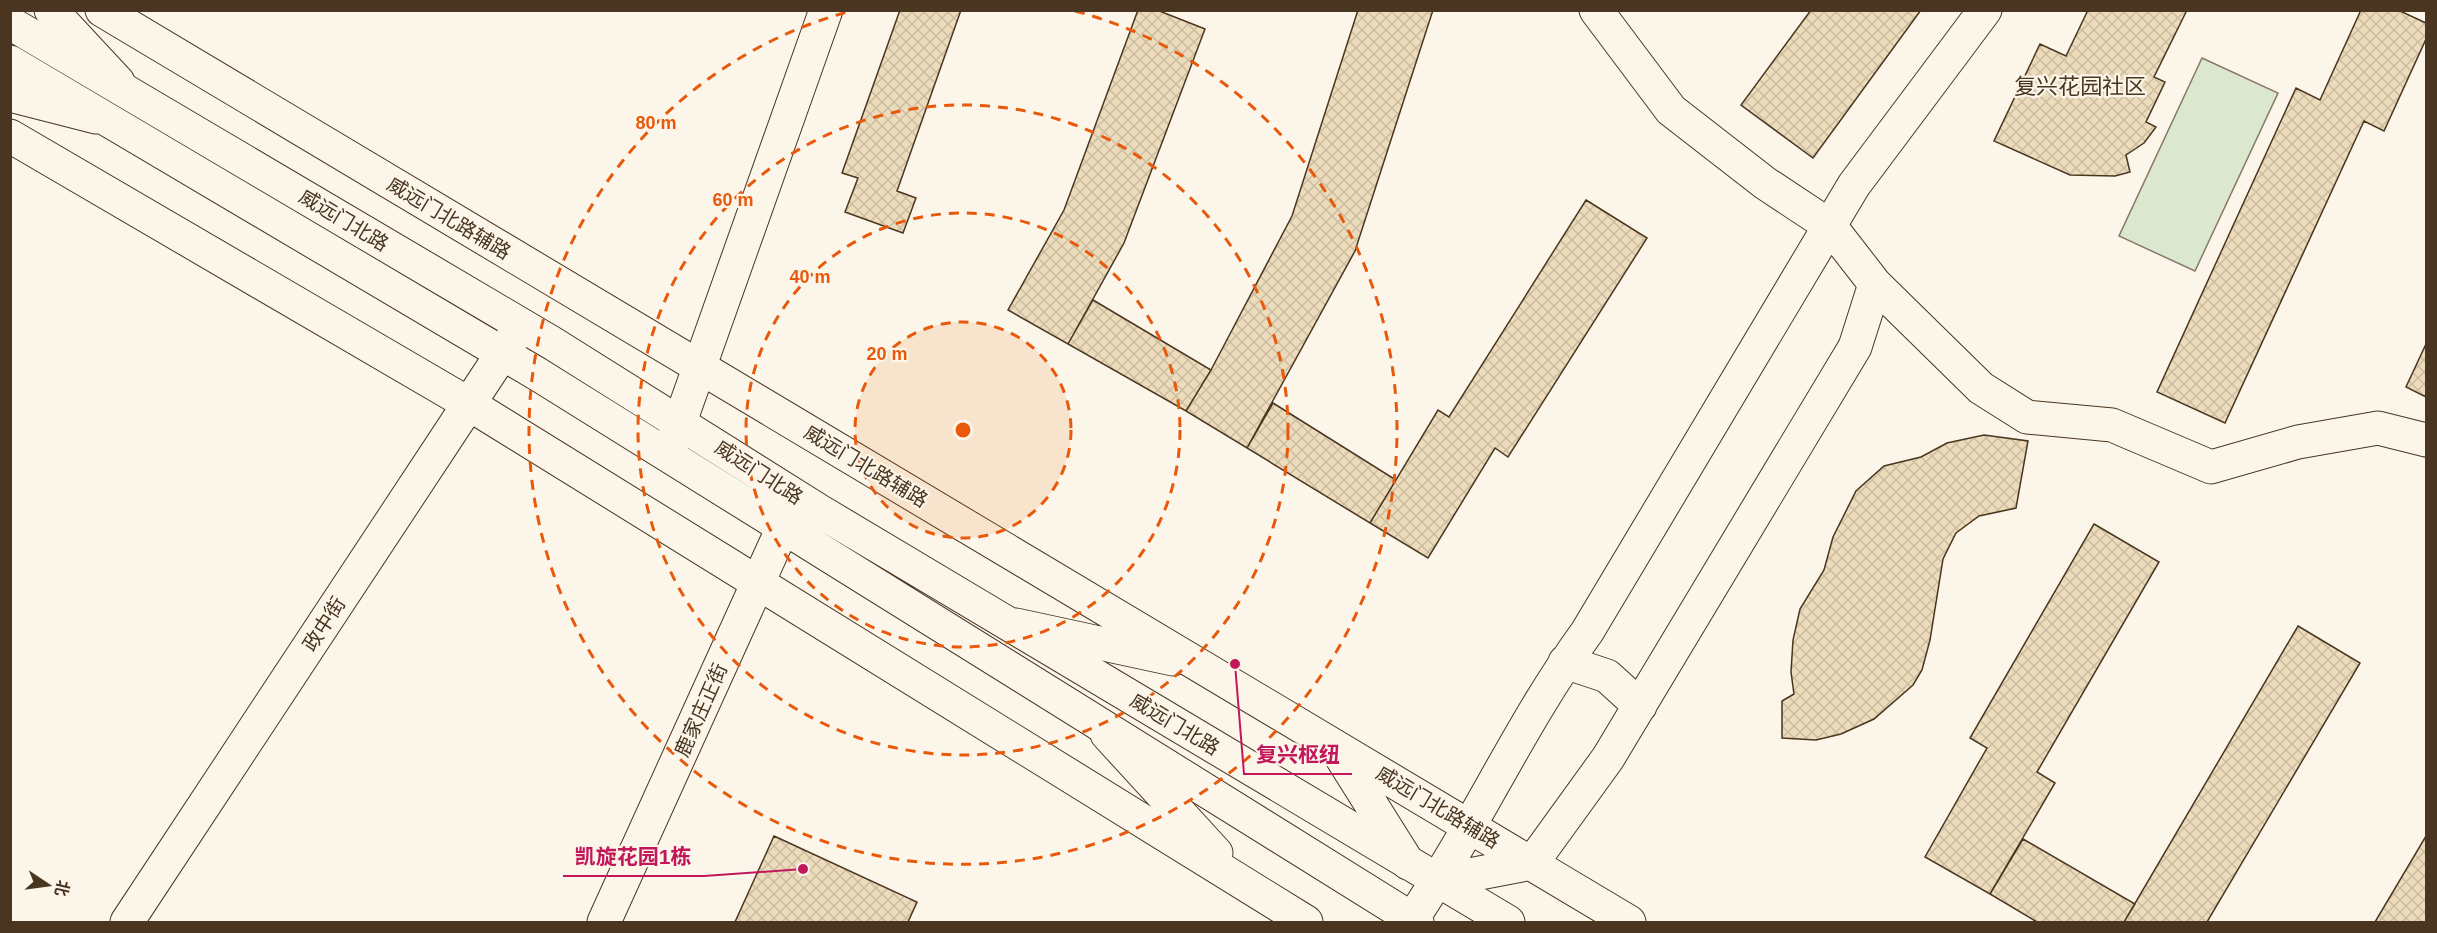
<svg xmlns="http://www.w3.org/2000/svg" width="2437" height="933" font-family="Helvetica,'Noto Sans SC',sans-serif">
	<defs>
		<pattern id="building-cross-hatch" width="8" height="8" patternUnits="userSpaceOnUse" patternTransform="scale(1.5)"><rect width="8" height="8" fill="#ecdcbc"/><path d="M0 0l8 8M0 8l8-8" fill="none" stroke="#ccbda1"/></pattern>
	</defs>
	<rect width="100%" height="100%" fill="#fbf6e9"/>
	<path fill="#dce7d0" stroke="#887966" stroke-width="1.5" d="M2202,58L2278,93L2195,271L2119,236Z"/>
	<path fill="url(#building-cross-hatch)" stroke="#4a3520" stroke-width="1.5" d="M900,10H961L897,191L916,198L903,233L845,212L858,178L842,173Z
		M1138,10H1157L1205,29L1124,243L1068,344L1008,310L1064,210Z
		M1358,10H1433L1355,251L1247,448L1186,411L1211,370L1292,216Z
		M1811,10H1921L1813,158L1741,105Z
		M2088,10H2187L2154,77L2165,82L2146,122L2156,127L2144,143L2126,155L2130,172L2115,176L2070,175L1994,141L2040,44L2066,56Z
		M2361,10H2398L2426,23V39L2384,131L2364,121L2225,423L2157,392L2296,88L2320,100Z
		M1586,200L1647,238L1508,457L1495,448L1428,558L1370,523L1438,410L1449,417Z
		M1093,300L1211,370L1186,411L1068,344Z
		M2426,344V397L2406,387Z
		M1273,403L1396,480L1370,523L1247,448Z
		M1984,435L2028,441L2016,508L1979,516L1956,533L1943,559L1930,640L1922,670L1913,685L1874,719L1841,734L1816,740L1782,738V701L1794,694L1791,672L1793,640L1800,609L1824,570L1833,537L1856,491L1884,466L1921,457L1947,443Z
		M2094,524L2159,562L2037,772L2055,783L1990,894L1925,857L1987,748L1970,738Z
		M2298,626L2360,663L2207,922H2124Z
		M774,836L917,902L908,922H735Z
		M2426,836V922H2375Z
		M2023,839L2135,904L2124,922H2037L1990,894Z"/>
	<g fill="none" stroke-linecap="round" stroke-linejoin="round">
		<g stroke="#4a3520" stroke-width="35">
			<path id="minor" d="M51,10L118,82
				M102,10L1629,922
				M10,95L96,117
				M10,136L469,404L1306,922
				M1875,284L1981,388L2027,417L2112,425L2211,467L2298,442L2378,428L2426,440
				M670,450L826,10
				M1016,625L1173,659
				M1565,662L1607,676L1640,706
				M1107,734L1216,853
				M1337,750L1408,863
				M1438,881L1532,863L1608,758L1855,347L1875,284L1830,226L1765,183L1671,110L1596,10
				M1412,919C1475,827 1521,722 1587,632L1854,185L1985,10
				M127,922L521,325
				M604,922L795,501"/>
		</g>
		<g stroke="#4a3520" stroke-width="35">
			<path id="major" d="M10,23L552,343L821,512L1508,922
				M10,62L539,375L1417,922"/>
		</g>
		<use href="#minor" stroke="#fbf6e9" stroke-width="33"/>
		<use href="#major" stroke="#fbf6e9" stroke-width="33"/>
	</g>
	<circle cx="963" cy="430" r="108" fill="#e8590c" fill-opacity=".12"/>
	<g fill="none" stroke="#e8590c" stroke-width="3" stroke-dasharray="10 8">
		<circle cx="963" cy="430" r="108"/>
		<circle cx="963" cy="430" r="217"/>
		<circle cx="963" cy="430" r="325"/>
		<path d="M1075 11A434 434 0 1 1 851 11"/>
	</g>
	<g text-anchor="middle" dominant-baseline="central" stroke-width="4.5" stroke-linejoin="round" paint-order="stroke">
		<g font-size="20" fill="#4a3520" stroke="#fbf6e9">
			<text transform="translate(449 218) rotate(31)">威远门北路辅路</text>
			<text transform="translate(344 220) rotate(31)">威远门北路</text>
			<text transform="translate(866 466) rotate(31)">威远门北路辅路</text>
			<text transform="translate(759 472) rotate(33)">威远门北路</text>
			<text transform="translate(324 624) rotate(-57)">政中街</text>
			<text transform="translate(701 710) rotate(-66)">鹿家庄正街</text>
			<text transform="translate(1175 724) rotate(31)">威远门北路</text>
			<text transform="translate(1438 807) rotate(31)">威远门北路辅路</text>
		</g>
		<g font-size="22" fill="#4a3520" stroke="#fbf6e9">
			<text x="2080" y="86">复兴花园社区</text>
		</g>
	</g>
	<circle cx="963" cy="430" r="9" fill="#e8590c" stroke="#fbf6e9" stroke-width="3"/>
	<g font-size="18" text-anchor="middle" font-weight="bold" fill="#e8590c" stroke="#fbf6e9" stroke-width="4.5" stroke-linejoin="round" paint-order="stroke">
		<text x="656" y="129">80 m</text>
		<text x="733" y="206">60 m</text>
		<text x="810" y="283">40 m</text>
		<text x="887" y="360">20 m</text>
	</g>
	<path fill="none" stroke="#c2185b" stroke-width="2" d="M1235 664L1244 774H1352M803 869L704 876H563"/>
	<g fill="#c2185b" stroke="#fbf6e9" stroke-width="2">
		<circle cx="1235" cy="664" r="6"/>
		<circle cx="803" cy="869" r="6"/>
	</g>
	<g font-size="21" text-anchor="middle" font-weight="bold" fill="#c2185b" stroke="#fbf6e9" stroke-width="4.5" stroke-linejoin="round" paint-order="stroke">
		<text x="1298" y="762">复兴枢纽</text>
		<text x="633" y="864">凯旋花园1栋</text>
	</g>
	<rect width="2437" height="933" fill="none" stroke="#4a3520" stroke-width="24"/>
	<g transform="translate(48 885) rotate(103)" stroke="#fbf6e9" stroke-width="4.5" paint-order="stroke">
	<path d="M0-4.5L10 22L0 15L-10 22Z" fill="#4a3520"/>
	<text y="-9" font-size="16" font-weight="bold" text-anchor="middle" fill="#4a3520">北</text>
	</g>
</svg>
